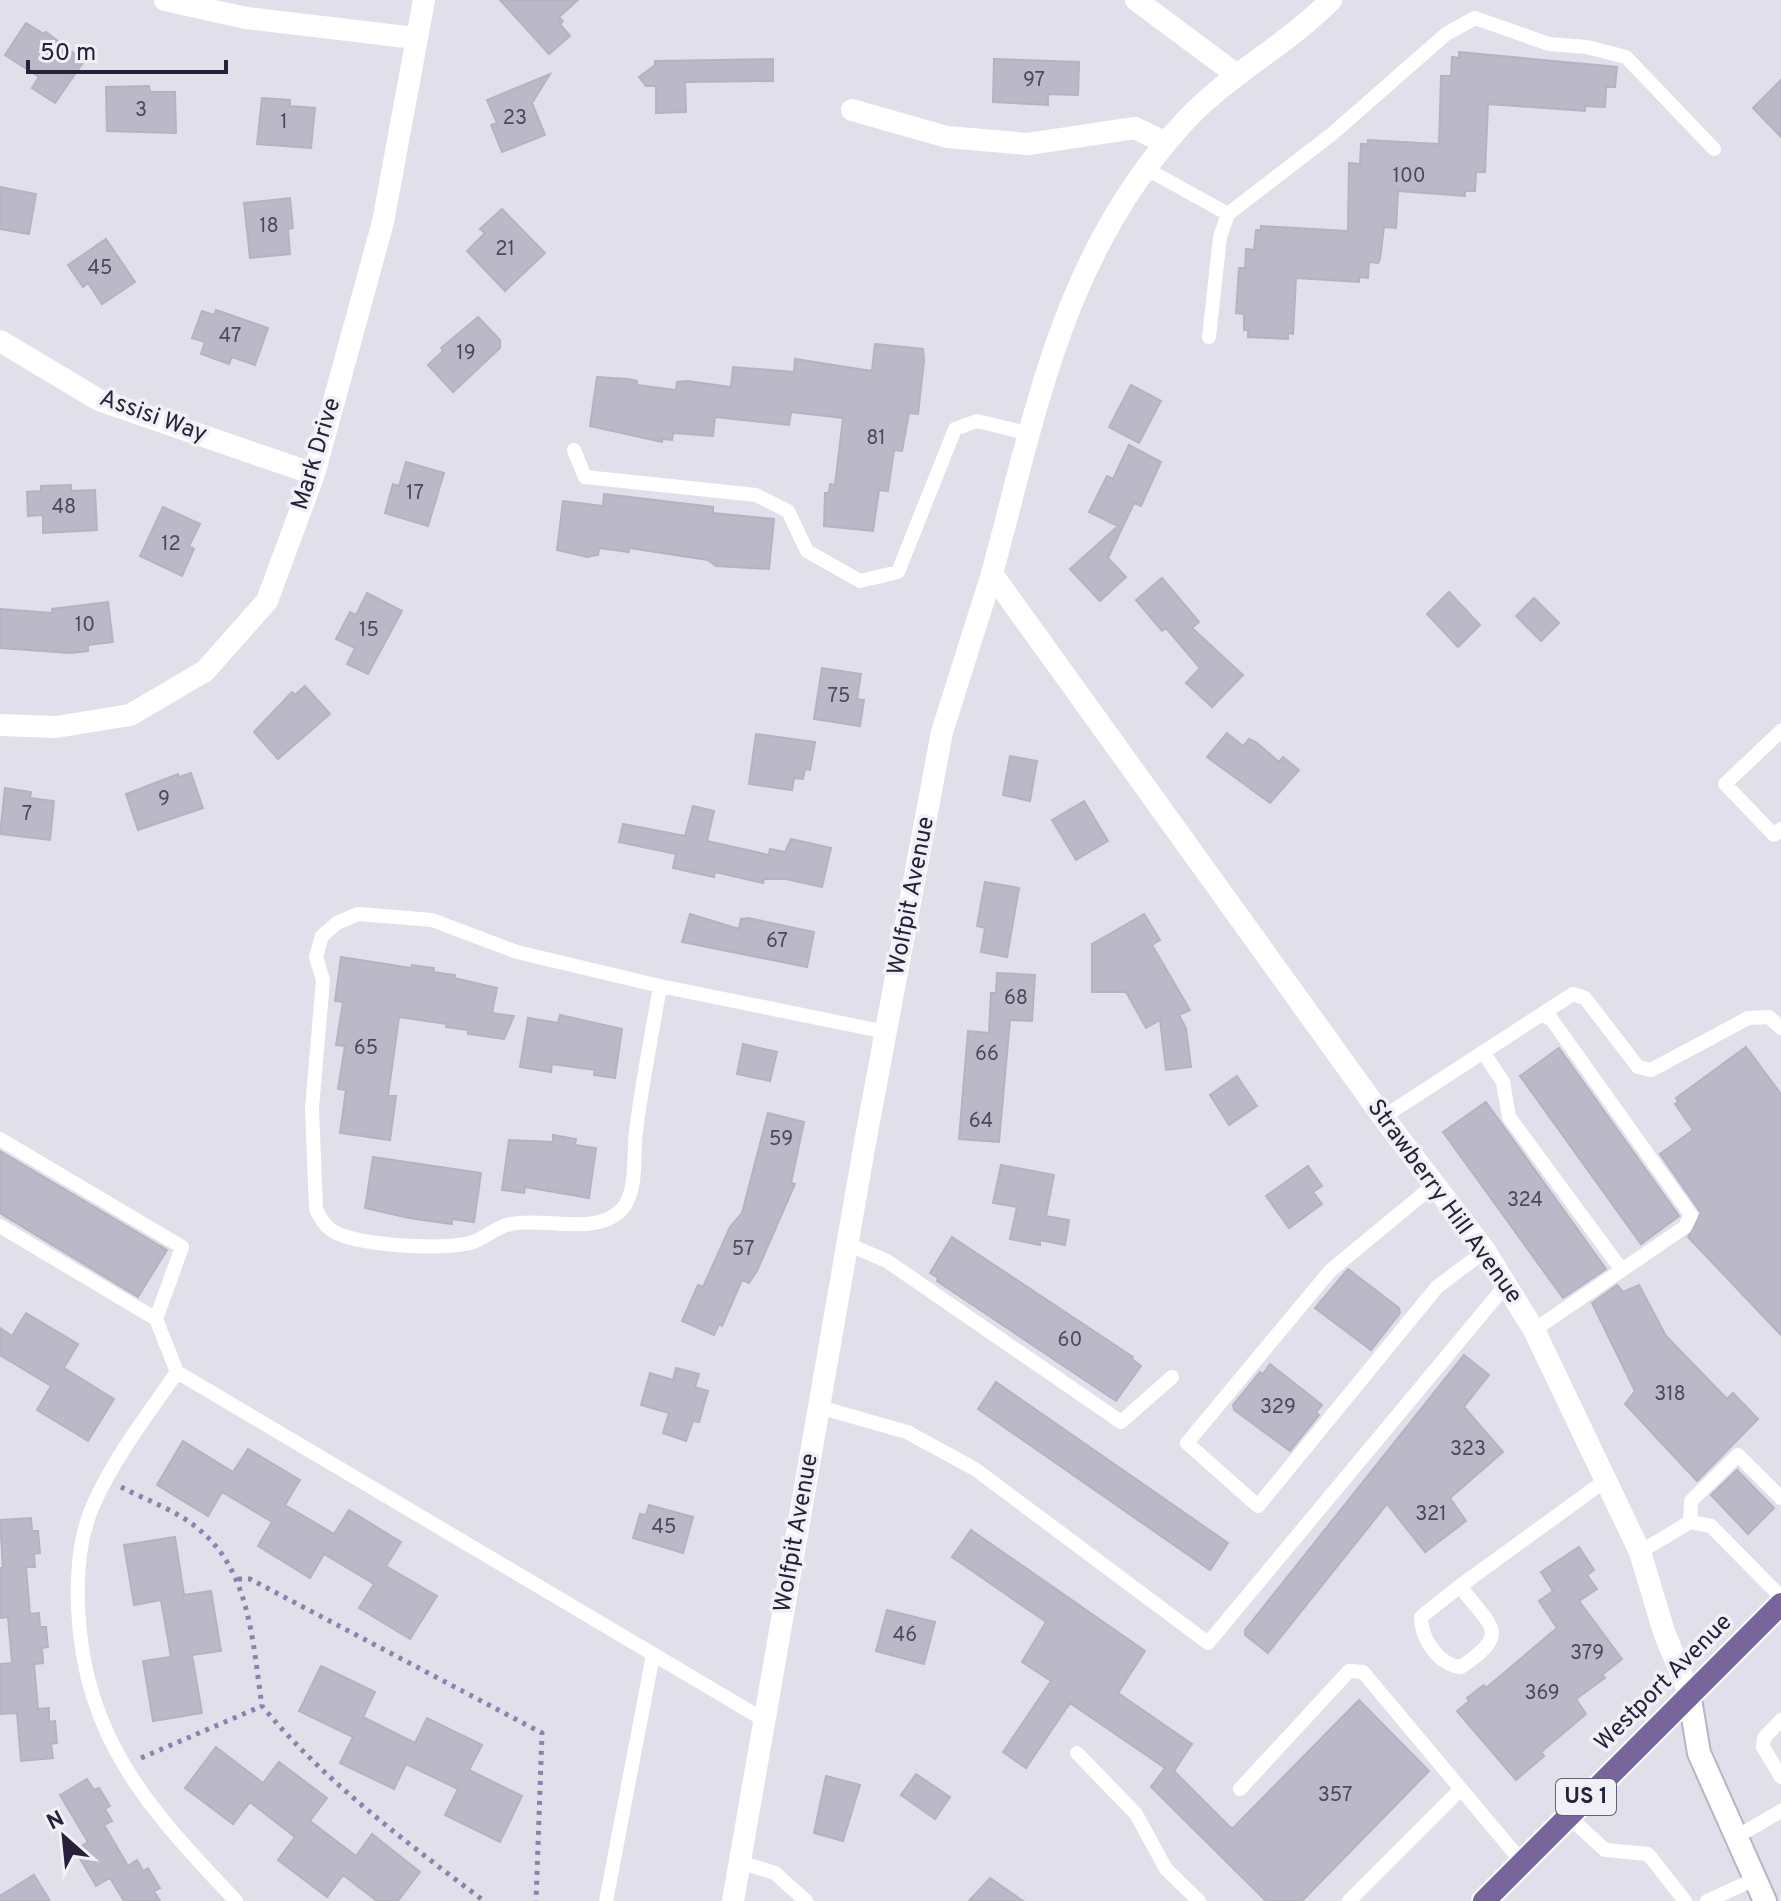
<svg xmlns="http://www.w3.org/2000/svg" width="1781" height="1901" font-family="Overpass,sans-serif">
	<rect width="100%" height="100%" fill="#e1dfea"/>
	<path fill="#bbb9c8" stroke="#b5b2c3" stroke-width="2" d="M500,0H578L559,17L563,21L560,24L570,36L549,54Z
		M26,23L44,34L46,32L84,61L55,103L32,88L39,77L5,55Z
		M1459,52L1617,67L1615,87H1606L1605,107L1585,106V111L1488,104L1485,172H1476L1475,191H1465V196L1398,191L1396,228L1384,227L1380,259L1378,263L1369,262L1368,278L1359,277V282L1296,278L1293,334L1288,333V339L1248,337V330H1244V314L1236,313L1239,268H1245L1246,249L1254,250L1256,230H1261V226L1348,231L1349,163L1360,164L1361,144H1368V140L1439,144L1441,76H1451L1452,57L1459,58Z
		M773,59V81L685,82L686,112L656,113V86H646L639,77L655,65V61Z
		M994,59L1079,62L1078,95L1048,94V105L993,102Z
		M550,74L532,103L545,135L502,152L491,125L497,123L487,100Z
		M1781,80V137L1753,108Z
		M149,86L150,92H175L176,133L107,131L106,87Z
		M262,98L290,100V106L315,108L311,148L257,144Z
		M0,187L36,194L29,234L0,229Z
		M290,198L293,228L288,229L290,254L250,258L244,203Z
		M502,209L545,253L505,291L467,251L485,233L480,229Z
		M106,239L135,282L102,304L88,283L83,287L68,265Z
		M216,310L268,328L255,365L232,357L229,364L201,354L205,342L192,338L202,311L214,315Z
		M478,317L500,340V348L453,392L428,365L443,351L441,348Z
		M875,344L923,349L924,361L918,414L909,413L902,451L894,450L888,491L879,490L873,531L824,526L825,493H829L830,484L835,485L843,418L791,412L789,425L715,417L713,436L673,433L672,440L662,439V442L590,426L597,377L628,379L637,381V385L676,390L677,382L687,381L731,387L733,367L794,372L795,359L872,371Z
		M1131,385L1161,401L1139,443L1109,427Z
		M1129,445L1161,462L1141,506L1134,503L1108,558L1126,577L1100,601L1070,569L1118,526L1089,512L1107,476L1113,479Z
		M406,462L444,473L428,526L385,513L393,484L399,486Z
		M71,485V491L95,490L97,530L43,533V515L28,516L27,492L41,491V486Z
		M604,494L713,507V513L774,519L769,569L716,566L708,560L629,548V552L599,548L598,555L587,557L557,550L563,501L603,506Z
		M163,507L200,524L189,546L194,549L182,576L140,556Z
		M1162,578L1199,622L1192,628L1243,675L1212,707L1186,683L1200,668L1166,628L1162,631L1136,600Z
		M1449,592L1480,625L1458,647L1427,614Z
		M367,593L402,611L368,674L347,664L355,648L336,639L350,612L356,615Z
		M1534,598L1559,623L1541,641L1516,616Z
		M108,602L113,642L88,645V651L70,653L0,648V609L52,613V609Z
		M822,668L861,674L857,699L864,700L860,726L814,719Z
		M305,686L330,714L278,759L254,732L292,692L295,695Z
		M1227,733L1243,746L1249,739L1256,742L1279,762L1283,757L1299,770L1270,803L1207,757Z
		M756,734L815,742L810,770L805,769L803,779L794,778L792,790L749,784Z
		M1010,756L1037,761L1030,801L1003,795Z
		M191,773L203,808L138,830L126,794L178,774L179,777Z
		M5,788L31,792L30,798L54,801L50,840L0,834Z
		M1084,801L1108,841L1076,860L1052,820Z
		M693,806L714,811L707,841L769,855L770,849L785,852L791,839L831,848L822,887L786,879H764L763,883L715,872L714,877L673,868L676,854L619,842L623,824L685,836Z
		M985,882L1019,888L1007,957L981,952L985,928L977,926Z
		M690,914L739,929L741,919L748,918L814,932L807,967L682,942Z
		M1144,914L1160,940L1152,945L1190,1010L1179,1015L1186,1028L1191,1067L1166,1070L1160,1020L1146,1028L1126,992H1092V944Z
		M341,957L411,968L412,965L434,968L433,972L455,975L454,978L497,988L492,1013L514,1016L504,1039L468,1034V1030L446,1027L447,1024L399,1017L388,1096H396L390,1140L340,1133L346,1090L338,1089L345,1046L336,1045L343,1002L335,1001Z
		M997,973L1035,975L1032,1021L1010,1020L999,1142L959,1139L968,1031L989,1033L991,993H996Z
		M560,1015L622,1029L615,1078L594,1075L595,1070L552,1064L551,1072L520,1067L528,1018L558,1023Z
		M743,1044L777,1052L770,1081L737,1074Z
		M1746,1047L1781,1094V1335L1688,1237L1701,1213L1660,1154L1693,1130L1675,1104L1678,1102L1676,1098Z
		M1559,1048L1679,1216L1641,1244L1520,1076Z
		M1237,1076L1257,1106L1229,1125L1210,1095Z
		M1486,1102L1606,1269L1563,1298L1443,1132Z
		M768,1113L804,1122L791,1183L795,1184L757,1271L749,1283L742,1280L722,1326L719,1324L714,1335L682,1321L698,1285L703,1287L730,1227L742,1213Z
		M553,1135L576,1139L575,1145L596,1148L589,1198L525,1187L524,1193L502,1190L509,1140L553,1142Z
		M0,1151L167,1250L138,1297L0,1213Z
		M373,1157L481,1173L474,1222L452,1219V1224L409,1218L365,1208Z
		M1001,1165L1054,1175L1046,1216L1069,1220L1065,1245L1040,1240V1245L1010,1239L1017,1207L993,1203Z
		M1308,1166L1322,1186L1313,1192L1322,1204L1289,1228L1266,1196Z
		M952,1237L1133,1357L1132,1359L1141,1366L1116,1401L937,1281L938,1278L930,1273Z
		M1348,1269L1399,1308L1400,1313L1371,1350L1315,1308Z
		M1617,1285L1623,1292L1639,1285L1666,1336L1727,1399L1733,1393L1758,1419L1697,1481L1625,1404L1635,1391L1592,1303Z
		M26,1313L78,1344L64,1368L114,1399L88,1441L37,1410L51,1386L0,1355V1328L12,1336Z
		M1464,1355L1489,1375L1464,1407L1503,1452L1450,1498L1466,1521L1425,1552L1387,1504L1268,1653L1245,1635V1630Z
		M1270,1364L1322,1405L1316,1413L1319,1415L1290,1451L1234,1410L1233,1405L1260,1372L1263,1374Z
		M676,1368L699,1374L695,1387L708,1391L699,1422L693,1421L686,1441L663,1433L669,1413L641,1405L650,1373L673,1380Z
		M996,1382L1228,1543L1210,1570L978,1409Z
		M183,1441L233,1472L248,1449L300,1480L285,1505L334,1534L349,1510L401,1542L386,1566L437,1596L410,1639L359,1608L374,1584L324,1554L310,1578L258,1546L272,1522L222,1492L208,1516L157,1485Z
		M1737,1470L1774,1508L1748,1534L1711,1495Z
		M649,1505L693,1517L683,1553L633,1538L640,1514L646,1515Z
		M31,1518L32,1531H38L40,1553L34,1554L35,1567H26L30,1614L39,1613L40,1627H46L48,1647L42,1648L43,1663L34,1664L38,1709L49,1708V1722L55,1721L57,1743L51,1744L53,1758L21,1761L17,1713L0,1714V1664L12,1663L8,1617L0,1618V1568H3L0,1520Z
		M971,1530L1145,1651L1118,1693L1192,1744L1174,1771L1232,1829L1359,1700L1429,1771L1302,1901H1266L1151,1787L1165,1768L1070,1703L1026,1768L1003,1752L1051,1681L1022,1662L1046,1622L952,1557Z
		M175,1537L184,1595L211,1591L221,1651L192,1655L202,1713L153,1721L143,1661L171,1657L161,1600L134,1605L124,1545Z
		M1579,1547L1594,1570L1587,1575L1597,1589L1579,1601L1622,1659L1602,1675L1605,1678L1576,1699L1586,1714L1541,1752L1544,1756L1516,1780L1457,1711L1469,1701L1467,1698L1484,1685L1486,1688L1557,1628L1539,1601L1553,1591L1541,1572Z
		M887,1610L935,1622L924,1664L876,1651Z
		M321,1666L375,1692L363,1717L415,1743L427,1718L482,1745L469,1770L522,1796L500,1842L445,1815L458,1789L406,1764L394,1789L340,1763L353,1737L299,1711Z
		M216,1747L263,1783L279,1762L327,1798L310,1821L356,1856L372,1834L420,1872L398,1901H377L343,1875L327,1897L278,1860L295,1837L250,1802L233,1824L185,1788Z
		M916,1774L950,1797L935,1819L901,1795Z
		M826,1776L860,1785L843,1841L814,1833Z
		M87,1779L94,1790L99,1788L110,1806L105,1809L112,1821L104,1825L128,1866L137,1860L143,1871L148,1868L160,1888L154,1891L160,1901H124L110,1878L96,1886L75,1850L88,1842L60,1795Z
		M34,1875L50,1901H0V1896Z
		M990,1878L1023,1901H969Z"/>
	<g fill="none" stroke-linecap="round" stroke-linejoin="round">
		<g stroke="#b8b3c9" stroke-width="26">
			<path id="secondary" d="M1689,1693L1699,1753L1765,1901"/>
		</g>
		<g stroke="#fff" stroke-width="26">
			<path id="primary" d="M1484,1901L1781,1604"/>
		</g>
		<path stroke="#8e81ad" stroke-width="5" stroke-dasharray="4 6" stroke-linecap="butt" d="M121,1487C148,1501 181,1512 203,1533C251,1575 253,1647 262,1706C326,1783 405,1841 484,1901
			M238,1579H250L542,1733L536,1901
			M141,1758L262,1706"/>
		<path stroke="#fff" stroke-width="14" d="M1145,168L1228,214L1332,134L1446,34L1475,18L1549,44L1587,47L1626,57L1714,149
			M1209,337L1220,237L1228,214
			M574,450L585,477L756,495L788,511L807,551L860,581L898,572L955,429L977,421L1030,434
			M1781,731L1725,784L1774,835L1781,829
			M660,986C652,1034 642,1082 636,1131C633,1153 638,1189 623,1208C599,1237 544,1217 511,1224C498,1226 486,1237 473,1242C448,1251 350,1246 330,1229C323,1223 319,1216 316,1209L312,1108L323,980L316,957L322,936L337,923L358,914L432,920L517,952L660,986L886,1032
			M1542,1014L1573,994L1585,998L1638,1067L1651,1070L1748,1018L1769,1017L1781,1028
			M1483,1052L1503,1082L1509,1117L1621,1269
			M1383,1117L1542,1014L1552,1020L1691,1215L1685,1227L1534,1330
			M0,1139L182,1247L156,1319
			M1434,1185L1330,1271L1187,1443L1258,1506L1437,1287L1485,1251
			M0,1226L156,1319L177,1372L764,1720
			M847,1244L887,1261L1121,1422L1172,1377
			M177,1372C149,1413 116,1455 95,1501C79,1535 77,1571 78,1608C84,1740 150,1810 236,1901
			M819,1407L907,1432L975,1469L1208,1643L1506,1285
			M1690,1522L1711,1526L1781,1597
			M1640,1552L1690,1522L1691,1501L1738,1455L1781,1498
			M1460,1586C1491,1628 1512,1632 1461,1667C1438,1665 1421,1638 1421,1617L1460,1586L1606,1480
			M1781,1720L1764,1738L1763,1747L1781,1777
			M1077,1753L1136,1814L1166,1869L1199,1901
			M1240,1789L1349,1671L1363,1672L1522,1862
			M1568,1816L1605,1850L1648,1854L1685,1901
			M1736,1837L1781,1811
			M740,1862L775,1873L806,1901
			M606,1901L653,1655
			M1349,1901L1461,1789
			M1707,1901L1755,1879"/>
		<path stroke="#fff" stroke-width="22" d="M165,0L246,18L415,38
			M1136,0L1237,75
			M852,110L947,137L1028,144L1135,128L1166,143
			M0,341L99,400L314,474
			M0,725L56,727L130,715L205,671L267,601L314,474L383,222L424,0
			M733,1901L866,1137L942,732L992,574"/>
		<path stroke="#fff" stroke-width="22" d="M1331,0C1287,45 1229,74 1186,120C1064,251 1037,407 992,574L1383,1117L1485,1251L1534,1330L1640,1552L1664,1632L1689,1693"/>
		<use href="#secondary" stroke="#fff" stroke-width="22"/>
		<use href="#primary" stroke="#79659e" stroke-width="22"/>
	</g>
	<g text-anchor="middle" dominant-baseline="central" stroke-width="7" stroke-linejoin="round" paint-order="stroke">
		<g font-size="20" fill="#4e475d">
			<text x="1034" y="81">97</text>
			<text x="141" y="111">3</text>
			<text x="515" y="119">23</text>
			<text x="284" y="123">1</text>
			<text x="1409" y="177">100</text>
			<text x="269" y="227">18</text>
			<text x="505" y="250">21</text>
			<text x="100" y="269">45</text>
			<text x="230" y="337">47</text>
			<text x="466" y="354">19</text>
			<text x="876" y="439">81</text>
			<text x="415" y="494">17</text>
			<text x="64" y="508">48</text>
			<text x="171" y="545">12</text>
			<text x="85" y="626">10</text>
			<text x="369" y="631">15</text>
			<text x="839" y="697">75</text>
			<text x="164" y="800">9</text>
			<text x="27" y="815">7</text>
			<text x="777" y="942">67</text>
			<text x="1016" y="999">68</text>
			<text x="366" y="1049">65</text>
			<text x="987" y="1055">66</text>
			<text x="981" y="1122">64</text>
			<text x="781" y="1140">59</text>
			<text x="1525" y="1201">324</text>
			<text x="743" y="1250">57</text>
			<text x="1070" y="1341">60</text>
			<text x="1670" y="1395">318</text>
			<text x="1278" y="1408">329</text>
			<text x="1468" y="1450">323</text>
			<text x="1431" y="1515">321</text>
			<text x="664" y="1528">45</text>
			<text x="905" y="1636">46</text>
			<text x="1587" y="1654">379</text>
			<text x="1542" y="1694">369</text>
			<text x="1335" y="1796">357</text>
		</g>
		<rect fill="#f0f0f7" stroke="#655f72" stroke-width="2" x="1556" y="1779" width="60" height="36" rx="6"/>
		<g font-size="22" font-weight="bold" fill="#292139">
			<text x="1586" y="1797">US 1</text>
		</g>
		<g font-size="24" fill="#292139" stroke="#f0f0f7">
			<text transform="translate(153 417) rotate(20)">Assisi Way</text>
			<text transform="translate(317 454) rotate(-73)">Mark Drive</text>
			<text transform="translate(912 896) rotate(-79)">Wolfpit Avenue</text>
			<text transform="translate(1444 1202) rotate(54)">Strawberry Hill Avenue</text>
			<text transform="translate(797 1533) rotate(-80)">Wolfpit Avenue</text>
			<text transform="translate(1664 1683) rotate(-45)">Westport Avenue</text>
		</g>
	</g>
	<g transform="translate(64 1837) rotate(333)" stroke="#f0f0f7" stroke-width="6" paint-order="stroke">
	<path d="M0-6L14 30L0 20L-14 30Z" fill="#292139"/>
	<text y="-12" font-size="22" font-weight="bold" text-anchor="middle" fill="#292139">N</text>
	</g>
	<path d="M28 60v12h198v-12" fill="none" stroke="#292139" stroke-width="4"/>
	<text x="40" y="60" font-size="24" fill="#292139" stroke="#f0f0f7" stroke-width="6" paint-order="stroke">50 m</text>
</svg>
